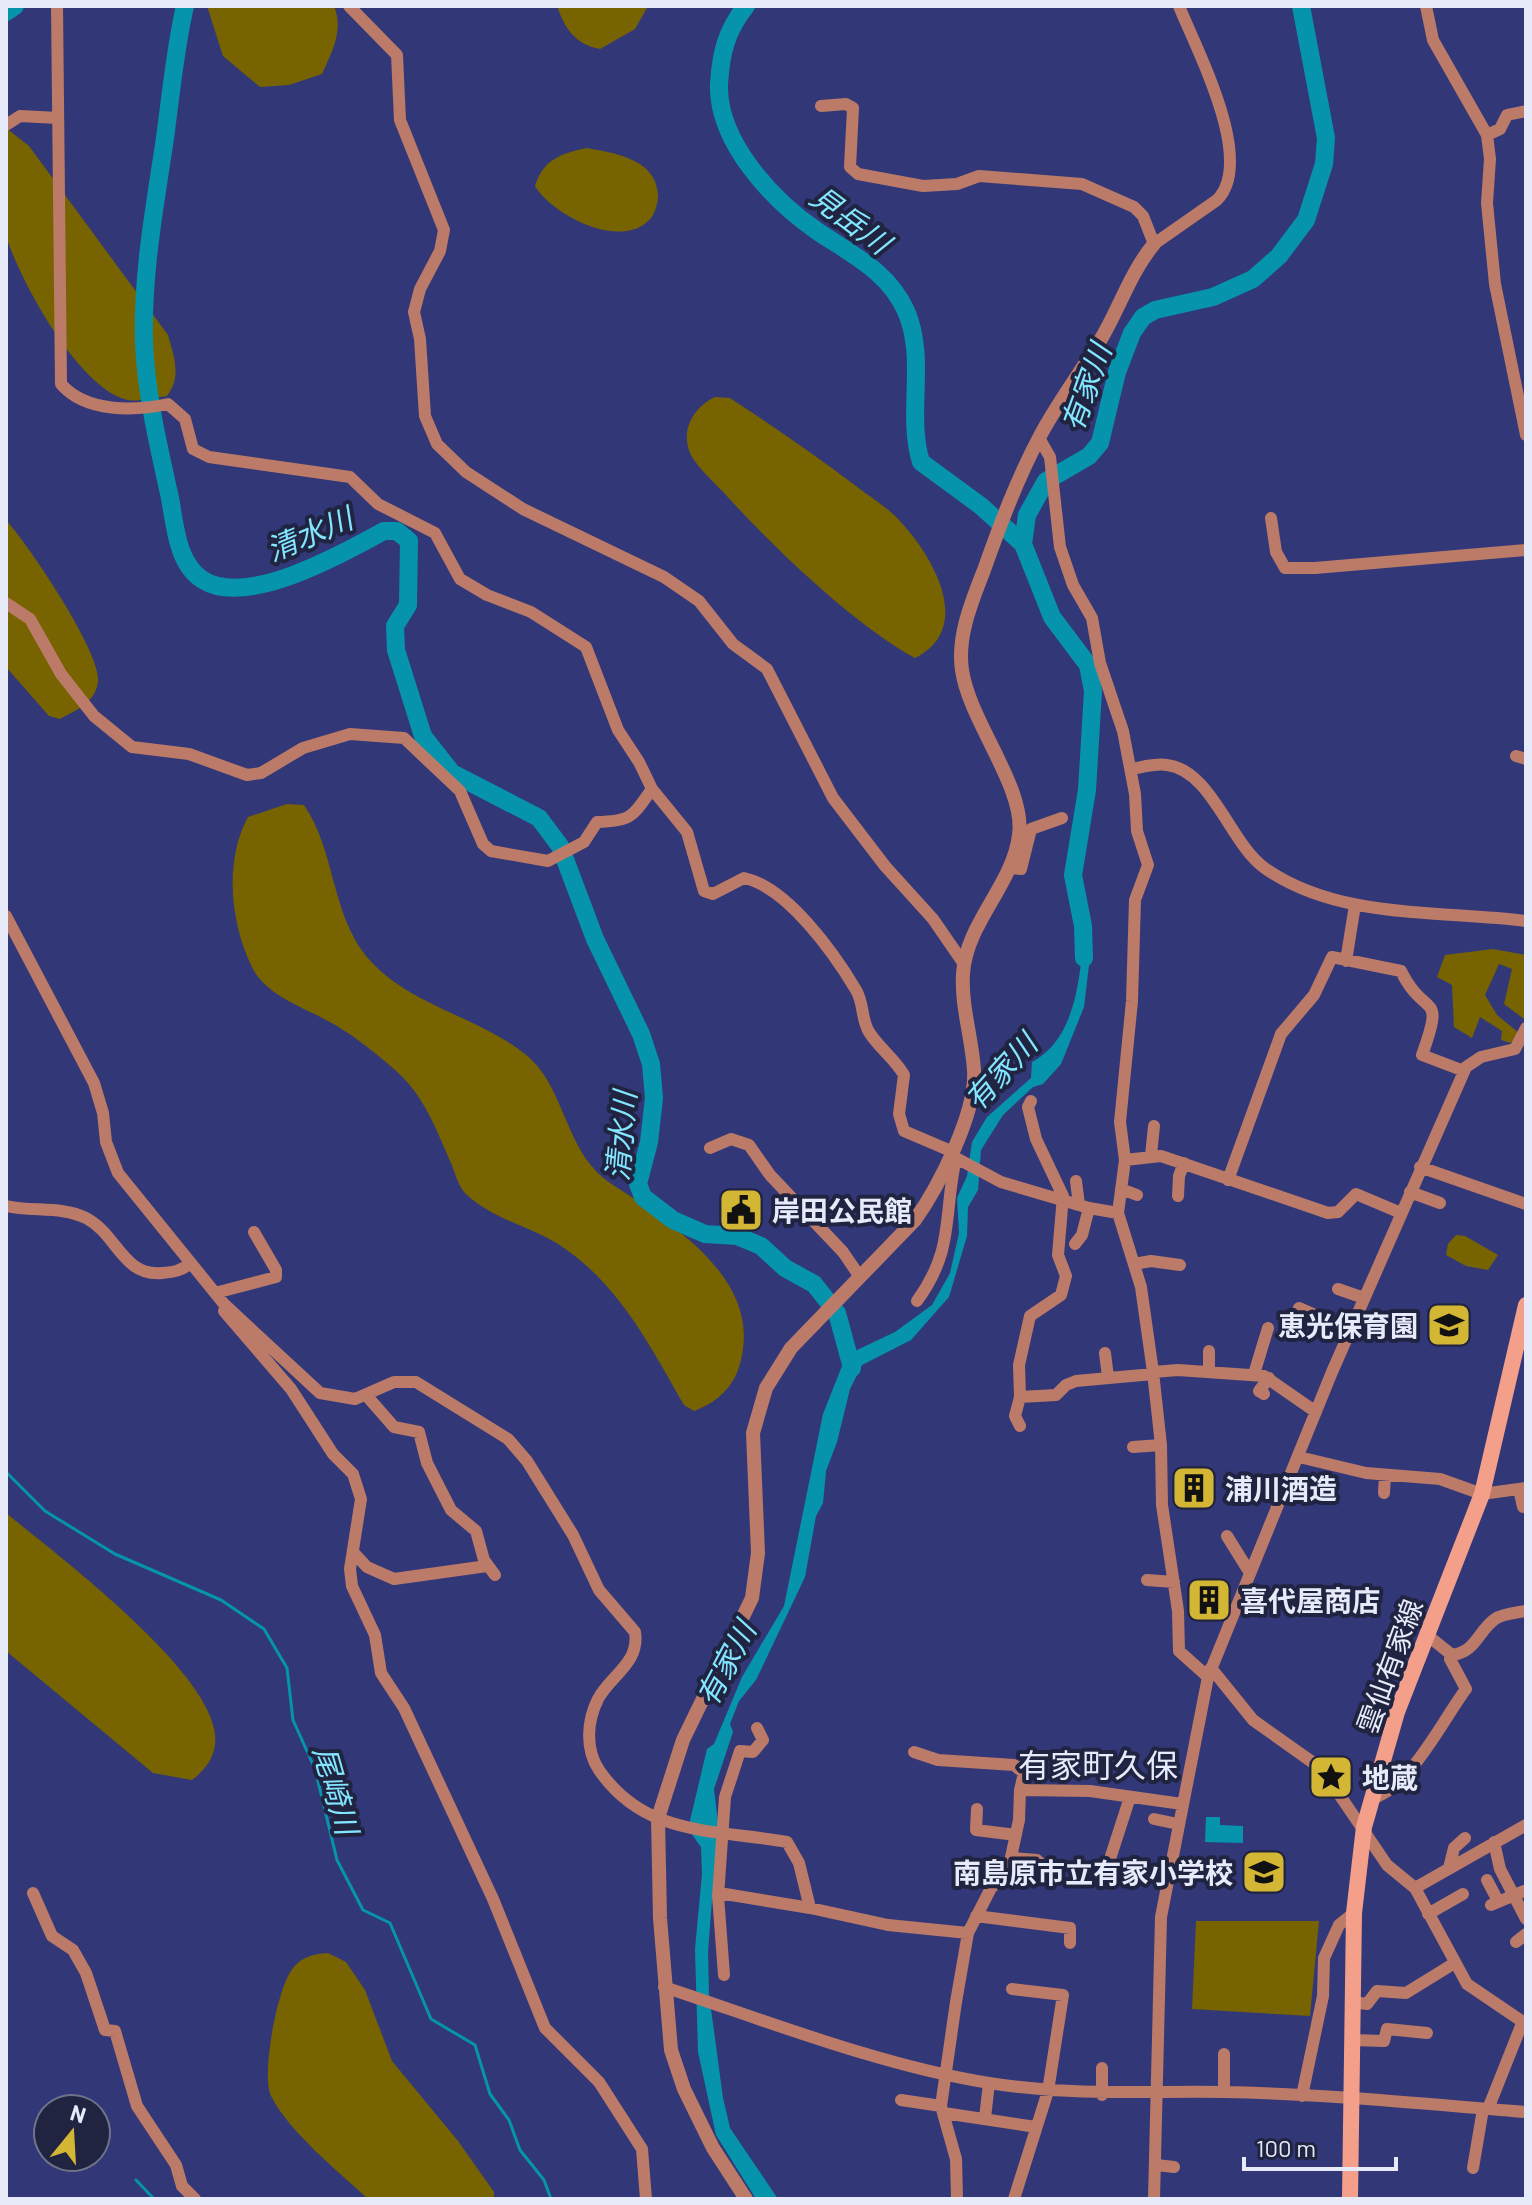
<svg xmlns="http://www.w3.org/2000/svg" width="1532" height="2205" font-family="Barlow,'Noto Sans JP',sans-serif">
	<rect width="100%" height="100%" fill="#323877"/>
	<path fill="#776300" d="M207,6H334C344,30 332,52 322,74L289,85L260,87L223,56Z
		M557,6H648L635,29L600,49C575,44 565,29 557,6Z
		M6,128L29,146L168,335C174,357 182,376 167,396C154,398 137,403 124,399C77,384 22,284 7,239C1,221 6,150 6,128Z
		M587,148C614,153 657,159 658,195C658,202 656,211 651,218C623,252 552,215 535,186C543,160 561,153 587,148Z
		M715,397L730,398C773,426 815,455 856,486C870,497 887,507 899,520C933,556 975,628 915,658C854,625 772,546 725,494C715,483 700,470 692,457C679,433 692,408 715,397Z
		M6,520C27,543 102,653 98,682C95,703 76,710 60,719L49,716L6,667Z
		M287,804L304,805C335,850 331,912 366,956C408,1006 476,1015 525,1054C562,1083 564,1139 597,1172C607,1183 624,1191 636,1200C688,1236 756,1284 742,1355C737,1383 721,1401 694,1411L684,1405C650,1346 618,1282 558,1244C529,1226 493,1219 467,1195C459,1188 455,1173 451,1163C436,1129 424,1095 395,1070C377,1054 358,1039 337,1026C311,1010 268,998 253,969C230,924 224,861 248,817Z
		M1493,949L1526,955L1524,1019L1504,1004L1512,969L1499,964L1485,995L1497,1015L1519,1033L1511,1043L1501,1040L1502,1031L1480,1017L1472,1038L1454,1027L1452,985L1437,977L1445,955Z
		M1456,1235L1465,1236L1498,1255L1488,1270L1466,1266L1446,1255L1448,1244Z
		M6,1513C60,1557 199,1662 214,1728C219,1751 209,1767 192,1780L153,1773L6,1651Z
		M1196,1921H1319L1310,2016L1192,2009Z
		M328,1953L346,1962L365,1990L392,2061L458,2141L494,2192V2199H368C339,2172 289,2132 271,2096C261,2075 277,1991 291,1971C300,1957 313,1954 328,1953Z"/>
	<path fill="#0694ad" d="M1085,923L1089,965L1084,1007L1061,1064L1043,1084L1033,1087L1003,1115L981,1150L978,1190L968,1207L967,1236L949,1297L911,1340L862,1365L850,1389L837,1442L826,1471L823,1503L816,1516L805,1577L756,1680L739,1701L730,1724L733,1732L714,1789L718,1823L708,1952L709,1994L723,2098L730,2128L778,2199H756L716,2135L698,2052L695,1949L702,1874L701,1847L688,1829L707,1749L714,1744L742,1677L784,1606L823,1414L842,1366L855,1351L895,1332L932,1305L950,1273L959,1233L957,1198L967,1176L972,1142L987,1117L1031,1078L1032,1062C1079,1037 1080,970 1085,923Z
		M1206,1817H1220V1825L1243,1826V1843L1205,1842Z"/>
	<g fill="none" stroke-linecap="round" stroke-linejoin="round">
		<path stroke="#0694ad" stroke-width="3" d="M6,1472L45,1511L115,1554L221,1600L264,1629L287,1668L293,1720L315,1769L337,1860L363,1910L390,1923L431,2019L475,2045L490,2094L509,2120L520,2150L544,2180L551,2199
			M136,2180L154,2199"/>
		<path stroke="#0694ad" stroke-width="18" d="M185,6C175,49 171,94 165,138C155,206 142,273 144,343C146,394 159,448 170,498C175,525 177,564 203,580C247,608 344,553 384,531H397L409,541L408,605L395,626L396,650L423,736L452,773L539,818L560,846L595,939L641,1034L651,1064L654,1098L649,1142L638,1184L643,1197L673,1220L705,1234L737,1236L761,1246L785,1268L814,1284L837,1313L852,1368
			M746,6C726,31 721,53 719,84C717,141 772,200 817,231C851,254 888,271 906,311C927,359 906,414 921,462L981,506L1023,544
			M6,12L15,6
			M1084,958L1083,926L1073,875L1087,790L1093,691L1088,665L1052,617L1023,544L1027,515L1046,481L1089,456L1100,443L1117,372L1132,333L1143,317L1155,310L1213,297L1253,279L1279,256L1306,220L1324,164L1326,138L1301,6"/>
		<path stroke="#bc7a68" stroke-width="12" d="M57,6L61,384C86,413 135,411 168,404L185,419L193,449L209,457L350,477L378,504L435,533L460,579L487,595L531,612L586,647L618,730L639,762L652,789L687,832L704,891L713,894L744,878C787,887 834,953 856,990C864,1003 861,1019 869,1032C879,1048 895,1059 904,1075L899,1114L904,1131L951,1151L956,1158L1001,1182L1089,1208L1118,1213
			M349,6L397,55L400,120L444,230L440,251L420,289L414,312L420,339L425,416L437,444L466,472L523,509L664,577L699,601L733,644L767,669L833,798L885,866L933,919L964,964
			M1426,6L1433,40L1487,135L1490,159L1487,203L1495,284L1526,435
			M821,106L846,104L853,108L850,167L858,174L923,186L957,184L979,176L1082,184L1134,207L1143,216L1154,244L1217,200C1256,161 1197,51 1179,6
			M6,125L20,116L58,118
			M1487,135L1500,129L1507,115L1526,111
			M1039,438L1050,457L1060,547L1073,585L1092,618L1100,663L1123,731L1135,794L1137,831L1148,865L1135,900L1132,1001L1120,1122L1125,1160L1118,1213L1141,1287L1153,1372L1161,1445L1162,1505L1178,1611L1179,1651L1208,1677
			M1271,518L1276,552L1285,568H1315L1526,550
			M6,603L30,619L61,674L94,716L132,747L189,754L247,775L261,773L303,748L350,734L404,738L460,791L483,844L491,851L548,861L584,842L597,822C632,821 632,817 652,789
			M1516,756L1526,759
			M1131,769C1143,767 1156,763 1167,765C1212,770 1231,846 1266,869C1340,920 1440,910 1526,921
			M1010,868L1021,869L1031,829L1062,818
			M6,916L94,1083L103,1113L106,1142L118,1173L224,1304L320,1393L355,1399L394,1382H416L508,1439L527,1461L573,1535L599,1590L635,1632C640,1663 611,1675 598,1699C587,1721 585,1749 599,1770C645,1837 714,1829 787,1842L799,1863L810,1908L888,1925L968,1933
			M1346,961L1355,905
			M710,1148L731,1139L749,1145L770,1175L843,1252L860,1277
			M1151,1155L1154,1126
			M1125,1160L1161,1156L1328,1213L1338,1212L1356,1194L1401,1213
			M1420,1167L1526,1204
			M1228,1180L1281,1034L1314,995L1332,957L1401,971C1425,1020 1446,989 1422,1055L1464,1071
			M1076,1181L1079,1205
			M1121,1189L1137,1195
			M1410,1192L1440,1203
			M1178,1196L1179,1176L1184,1163
			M6,1206C33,1212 61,1206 86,1218C117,1234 123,1277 162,1273C174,1272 181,1271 191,1263
			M1075,1244L1082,1235L1089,1208
			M1134,1264L1151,1261L1180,1265
			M1338,1289L1364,1298
			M215,1293L276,1277V1270L254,1232
			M917,1301C955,1249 943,1215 956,1158
			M1299,1308L1350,1330
			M224,1311L291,1389L333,1454L353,1474L361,1499L350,1569L352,1586L375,1635L381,1673L404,1708L493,1899L545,2028L599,2082L642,2149L646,2199
			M1209,1351V1372
			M1105,1353L1108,1377
			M1153,1372L1178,1370L1264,1376L1316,1412
			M1254,1374L1268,1328
			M1264,1394L1259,1391L1269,1378
			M366,1395L394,1427L419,1432L427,1463L451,1510L476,1531L484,1560L495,1575
			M1020,1397L1056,1395L1066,1385L1076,1381L1153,1374
			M1020,1426L1015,1416L1020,1397L1019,1365L1030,1316L1061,1295L1066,1276L1058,1255L1063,1196L1036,1139L1028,1107L1031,1101
			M1133,1447L1161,1445
			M1299,1457L1366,1473L1440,1479L1482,1494L1526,1488
			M1519,1489L1523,1507
			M1384,1493L1385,1475
			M1227,1536L1250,1573
			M353,1552L367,1567L394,1579L487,1566
			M1147,1580L1174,1582
			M1427,1635L1452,1655C1476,1652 1478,1631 1495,1619C1504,1613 1515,1613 1526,1611
			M1211,1668L1253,1720L1322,1769L1387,1865L1415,1888L1467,1984L1526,2024
			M914,1752L938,1760L1014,1765L1024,1773L1020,1790
			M1370,1799C1409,1790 1442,1721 1466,1689L1450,1659L1452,1655
			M977,1809L976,1830L1016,1835
			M1154,1819L1178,1824
			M1494,1842L1500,1869L1526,1919
			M1011,1858L1037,1860L1042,1865
			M1110,1859L1130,1797
			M1449,1868L1454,1848L1465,1838
			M1487,1880L1498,1901
			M1415,1888L1526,1825
			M33,1893L52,1936L73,1950L86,1973L105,2030L115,2031L137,2106L176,2165L182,2186L195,2199
			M719,1893L810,1908
			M1491,1905L1524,1891
			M1428,1914L1463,1894
			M976,1916L1070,1928V1943
			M1516,1942L1526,1934
			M724,1975L718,1896L725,1797L740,1751L753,1752L763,1740L757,1728
			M664,1987C767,2021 882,2066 989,2083C1072,2096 1141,2091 1224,2092C1325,2094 1425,2104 1526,2112
			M1012,1989L1063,1995L1048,2091L1014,2199
			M1353,2002L1367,2004L1377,1991L1406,1993L1453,1964
			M1352,2040L1384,2041L1387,2029L1427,2033
			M1224,2092V2054
			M1102,2095V2068
			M1302,2096L1323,1996L1324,1958L1339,1925L1354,1913
			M901,2100L941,2106
			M1488,2109L1523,2021
			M944,2113L1036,2127
			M985,2118L989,2083
			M1156,2165L1174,2167
			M1473,2168L1483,2109
			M957,2199L956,2159L941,2106L956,2002L968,1933L991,1888L1008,1871L1019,1820L1020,1790L1090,1791L1182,1804
			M1154,2199L1161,1917L1208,1677L1332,1372L1466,1067L1481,1057L1515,1049L1526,1028"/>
		<path stroke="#bc7a68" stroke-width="14" d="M746,2199L713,2148L684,2089L671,2050L660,1918L658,1818L683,1740L752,1598L758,1553L753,1433L766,1388L791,1348L915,1220C939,1186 977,1112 974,1070C972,1038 961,1006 963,974C966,923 1013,885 1019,835C1026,788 969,721 962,670C957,636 972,601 984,570C1000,525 1017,479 1040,436C1058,402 1081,372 1101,339C1120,307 1130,273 1154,244"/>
		<path stroke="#f49f89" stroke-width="16" d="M1350,2199L1354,1913L1364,1827L1397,1712L1482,1494L1526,1305"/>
	</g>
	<defs>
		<g id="civic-square" transform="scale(2.3)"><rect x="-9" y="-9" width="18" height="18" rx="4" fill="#d4b635" stroke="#202440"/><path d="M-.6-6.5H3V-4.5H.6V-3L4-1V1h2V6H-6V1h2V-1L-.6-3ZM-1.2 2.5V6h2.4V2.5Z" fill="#111"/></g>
		<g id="school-square" transform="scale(2.3)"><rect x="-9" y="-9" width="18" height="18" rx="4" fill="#d4b635" stroke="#202440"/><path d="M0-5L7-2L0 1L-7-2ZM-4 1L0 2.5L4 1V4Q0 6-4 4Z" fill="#111"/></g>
		<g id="building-square" transform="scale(2.3)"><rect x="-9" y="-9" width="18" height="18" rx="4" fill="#d4b635" stroke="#202440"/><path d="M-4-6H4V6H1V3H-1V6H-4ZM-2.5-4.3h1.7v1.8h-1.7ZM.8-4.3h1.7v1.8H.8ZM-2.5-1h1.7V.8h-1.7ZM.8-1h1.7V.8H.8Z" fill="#111"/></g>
		<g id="sight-square" transform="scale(2.3)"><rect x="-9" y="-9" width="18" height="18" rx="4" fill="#d4b635" stroke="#202440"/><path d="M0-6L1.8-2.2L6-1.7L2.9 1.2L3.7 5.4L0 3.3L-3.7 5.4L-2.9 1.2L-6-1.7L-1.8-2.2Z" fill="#111"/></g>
	</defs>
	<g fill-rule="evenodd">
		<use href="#civic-square" x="741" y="1210"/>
		<use href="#school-square" x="1449" y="1325"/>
		<use href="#building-square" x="1194" y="1488"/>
		<use href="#building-square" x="1209" y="1600"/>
		<use href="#sight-square" x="1331" y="1777"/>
		<use href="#school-square" x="1264" y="1872"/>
	</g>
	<g text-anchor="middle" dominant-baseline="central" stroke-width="8" stroke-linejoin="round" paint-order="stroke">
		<g font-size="28" font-weight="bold" fill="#e6eaf9" stroke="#202440" text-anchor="start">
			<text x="772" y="1210">岸田公民館</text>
			<text x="1418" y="1325" text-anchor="end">恵光保育園</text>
			<text x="1225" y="1488">浦川酒造</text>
			<text x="1240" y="1600">喜代屋商店</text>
			<text x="1362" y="1777">地蔵</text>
			<text x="1233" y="1872" text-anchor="end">南島原市立有家小学校</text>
		</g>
		<g font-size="28" fill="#e6eaf9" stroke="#202440">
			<text transform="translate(1389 1666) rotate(-70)">雲仙有家線</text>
		</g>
		<g font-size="30" font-style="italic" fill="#82e6fe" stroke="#202440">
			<text transform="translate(851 219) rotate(37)">見岳川</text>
			<text transform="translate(1085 387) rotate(-70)">有家川</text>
			<text transform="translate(309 533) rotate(-23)">清水川</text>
			<text transform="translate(1000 1071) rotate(-48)">有家川</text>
			<text transform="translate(620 1136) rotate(-85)">清水川</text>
			<text transform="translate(725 1663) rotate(-62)">有家川</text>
			<text transform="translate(337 1790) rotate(74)">尾崎川</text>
		</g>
		<g font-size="32" fill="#e6eaf9" stroke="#202440">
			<text x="1098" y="1764">有家町久保</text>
		</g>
	</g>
	<rect width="1532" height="2205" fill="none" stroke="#e6eaf9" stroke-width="16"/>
	<g transform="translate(72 2133) rotate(18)"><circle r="38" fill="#202440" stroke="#6f738a" stroke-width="2"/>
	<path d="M0-6L14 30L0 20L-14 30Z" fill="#d4b635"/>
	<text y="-12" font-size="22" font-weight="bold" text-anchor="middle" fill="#e6eaf9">N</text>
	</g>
	<path d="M1244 2157v12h152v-12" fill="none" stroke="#e6eaf9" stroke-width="4"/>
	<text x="1256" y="2157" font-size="24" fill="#e6eaf9" stroke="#202440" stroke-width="6" paint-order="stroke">100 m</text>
</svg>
